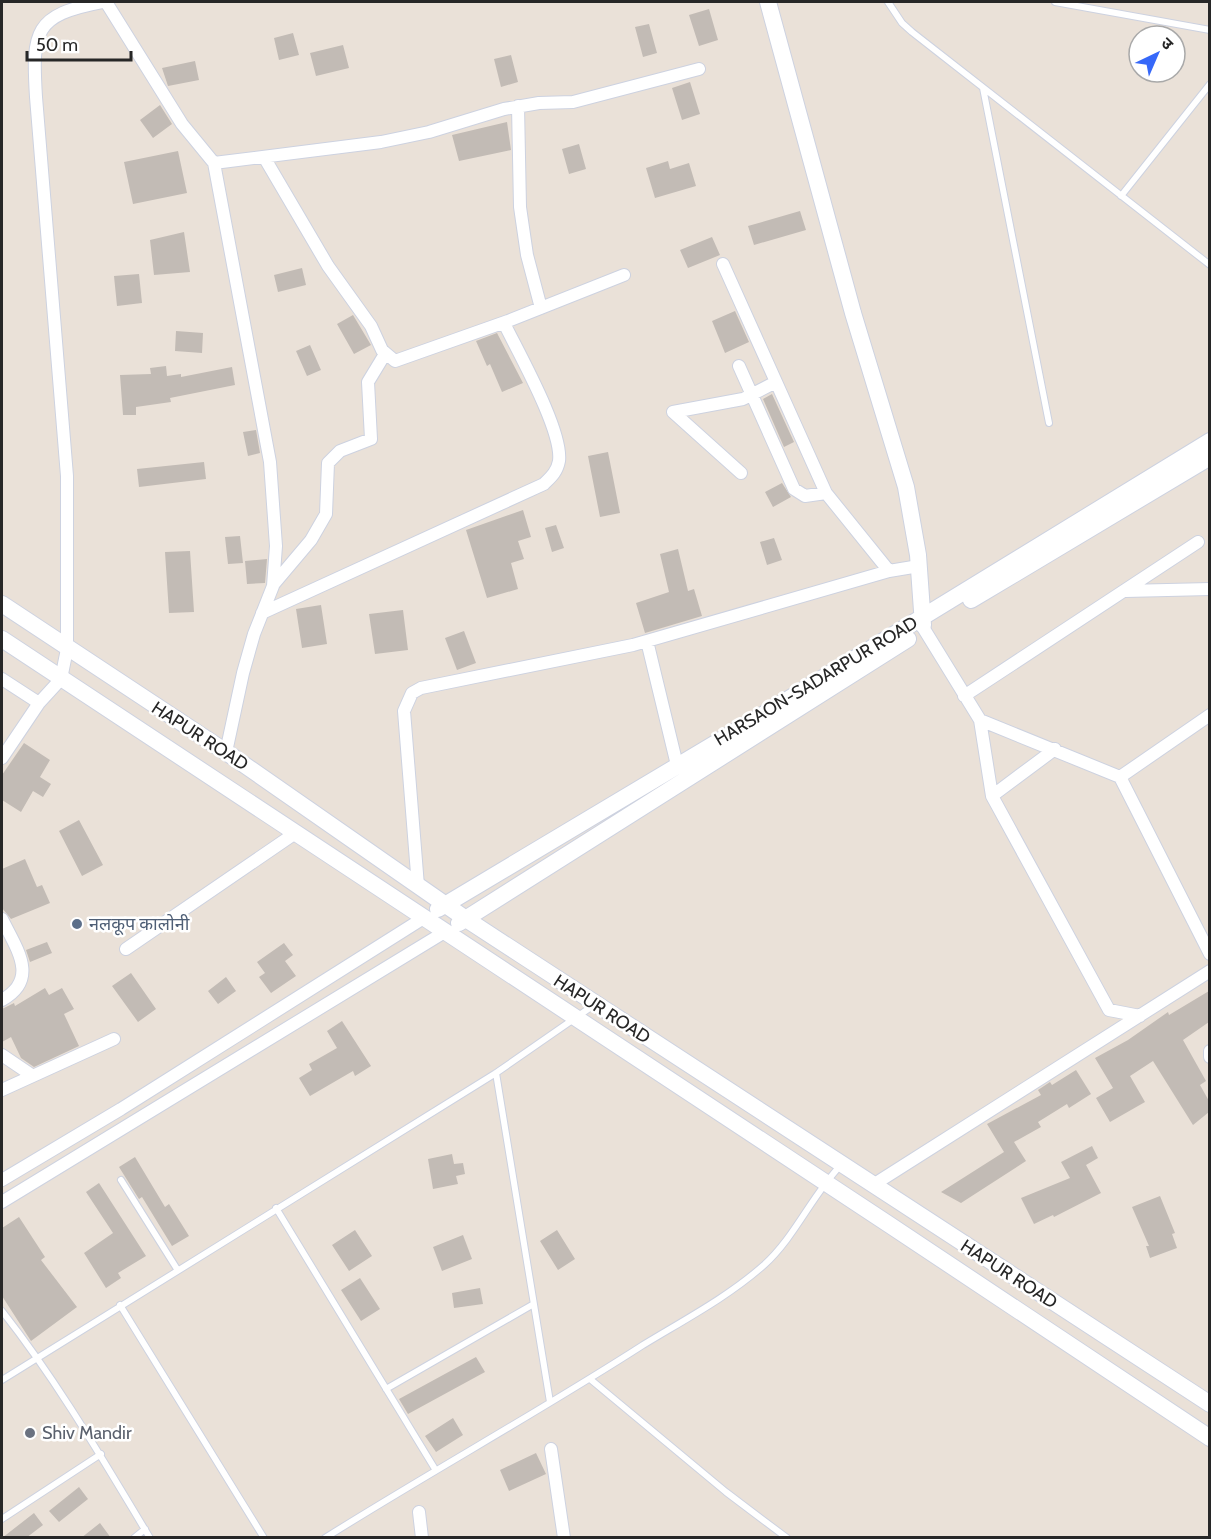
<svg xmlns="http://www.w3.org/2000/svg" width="1211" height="1539" font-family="Cabin,'Noto Sans Devanagari',sans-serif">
	<rect width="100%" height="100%" fill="#eae1d8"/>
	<path fill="#c2bbb5" d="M709,9L718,40L699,46L689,15Z
		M649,24L657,53L643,57L635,27Z
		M293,33L299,55L279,60L274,38Z
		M343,45L349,68L316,76L310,53Z
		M511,55L518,82L501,87L494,59Z
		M195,61L199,80L168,86L162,68Z
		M690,82L700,114L682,120L672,88Z
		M160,105L172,124L153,138L140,120Z
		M507,122L511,150L459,161L452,135Z
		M579,144L586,169L569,174L562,149Z
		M178,151L187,193L133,204L124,162Z
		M668,161L670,169L689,163L696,186L655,198L646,168Z
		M800,211L806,230L754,245L748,226Z
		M184,232L190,272L154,275L150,240Z
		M712,237L720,255L688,268L680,250Z
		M302,268L306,285L278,292L274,275Z
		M139,274L142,303L117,306L114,276Z
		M735,311L749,342L725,353L712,321Z
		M353,315L371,345L354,354L337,324Z
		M176,331L203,333L202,353L175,351Z
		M497,333L523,383L502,392L490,364L487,366L476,341Z
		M310,345L321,370L307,376L296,351Z
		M166,366L167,376L181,374V377L232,367L235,385L170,398L171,402L136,407V415H123L120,375L151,374L150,368Z
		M772,394L794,442L784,447L763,399Z
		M256,430L260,453L248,456L243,432Z
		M608,452L620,513L600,517L588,456Z
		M204,462L206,479L139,487L137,469Z
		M782,483L791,497L773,507L765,492Z
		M523,510L531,537L518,541L524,559L511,563L518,589L487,598L466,530Z
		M556,525L564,548L552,552L545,528Z
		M240,536L243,563L228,564L225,537Z
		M774,538L782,560L767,565L760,542Z
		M678,549L688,591L694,589L702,616L645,633L636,603L669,592L660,554Z
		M190,551L194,612L169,613L165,552Z
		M267,559L265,583L247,584L245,561Z
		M321,605L327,644L302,648L296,609Z
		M403,610L408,650L375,654L369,614Z
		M464,631L476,663L457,670L445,638Z
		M24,743L50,760L40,777L51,784L43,797L33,791L21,812L2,800V775Z
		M79,820L103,865L82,876L59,831Z
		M25,859L37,887L42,885L50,903L11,919L2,908V869Z
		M47,942L52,953L30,962L26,950Z
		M284,943L293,955L285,961L296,976L271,993L259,977L265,973L257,962Z
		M131,973L156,1009L138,1022L112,986Z
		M226,977L236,991L218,1004L208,991Z
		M45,988L49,995L62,988L74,1009L64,1014L79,1046L34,1067L21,1058L11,1037L2,1042V1009L14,1003L15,1006Z
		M1209,991V1022L1183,1040L1206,1081L1200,1085L1209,1101V1112L1193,1125L1153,1061L1130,1076L1145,1102L1110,1122L1096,1098L1113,1088L1095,1058L1128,1040L1168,1012L1169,1015Z
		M342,1021L371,1066L355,1076L353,1071L310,1096L299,1078L312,1070L309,1064L337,1048L327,1031Z
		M1076,1070L1091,1094L1069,1108L1067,1104L1038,1122L1041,1127L1014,1142L1026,1161L961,1203L941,1192L1004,1152L987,1124L1041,1095L1038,1090L1050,1082L1052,1085Z
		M1092,1146L1098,1158L1086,1165L1101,1193L1054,1217L1053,1215L1034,1224L1021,1198L1070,1178L1061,1162Z
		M452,1154L454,1164L463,1163L465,1174L456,1176L458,1184L433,1189L428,1159Z
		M135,1157L165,1207L169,1204L189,1236L172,1246L142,1197L139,1199L119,1167Z
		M99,1183L146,1256L118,1273L121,1278L106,1288L84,1253L113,1233L86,1192Z
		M1160,1196L1175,1233L1172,1234L1177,1248L1150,1258L1146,1246H1149L1132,1207Z
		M19,1217L45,1257L41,1260L77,1307L31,1341L2,1296V1228Z
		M355,1230L372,1256L349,1271L332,1245Z
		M557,1230L575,1259L558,1270L540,1241Z
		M463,1235L472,1259L442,1271L433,1247Z
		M360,1278L380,1309L361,1321L341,1290Z
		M480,1288L483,1304L454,1308L452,1293Z
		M476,1357L485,1372L408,1414L399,1399Z
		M453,1418L463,1435L436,1452L425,1436Z
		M536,1453L546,1474L509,1491L500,1470Z
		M79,1487L88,1499L59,1522L49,1511Z
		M34,1513L43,1525L26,1538H2Z
		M100,1523L111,1538H81Z"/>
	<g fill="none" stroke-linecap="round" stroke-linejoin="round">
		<g stroke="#cdd2e0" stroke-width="8">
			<path id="lane" d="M888,2L902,23L912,32L1210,265
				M1055,2L1210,30
				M983,88L1049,423
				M1121,196L1210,84
				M496,1073L550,1402
				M121,1180L177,1269
				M276,1208L435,1469
				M120,1305L264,1538
				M2,1311C58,1382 103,1460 150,1538
				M590,1379L726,1492L787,1538
				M2,1380L496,1073L594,1005
				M386,1389L532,1305
				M2,1519L101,1454
				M134,1538L145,1529
				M325,1538C430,1472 539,1412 643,1345C684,1320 728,1297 764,1265C795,1237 812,1195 841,1165"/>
		</g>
		<g stroke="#cdd2e0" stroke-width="14">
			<path id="street" d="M106,2L182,124L214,163L270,462L276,546L273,586L254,634L243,673L226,752
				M518,106L520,207L527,255L541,308
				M264,157L328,266L371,326L382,350L395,361L508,321L624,275
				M214,163L381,142L429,132L504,109L539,103L573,102L699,69
				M723,264L826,493
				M739,366L794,489L805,496L826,493L889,571
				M673,412L743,399L776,382
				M673,412L741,473
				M273,585L311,540L326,514L328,463L340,451L371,439L368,382L385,354
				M1125,591L1210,589
				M262,613L544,484C551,477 557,472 559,461C563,431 518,352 504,323
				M924,629L980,720L992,796L1109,1010L1140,1016
				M647,641L677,765
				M2,679L39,703
				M964,696L1198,542
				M980,720L1120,777L1210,715
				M2,758L39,703L61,679L67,649V476L36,97C32,31 34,15 102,2
				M1120,777L1210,954
				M992,796L1055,749
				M418,886L404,711L412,693L421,688L633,645L889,571L919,566
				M2,919C16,948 40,979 2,1000
				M126,949L294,834
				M1210,1051V1057
				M2,1055L30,1074
				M2,1090L114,1039
				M2,1180L121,1109L422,919
				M873,1185L1210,971
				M2,1202L443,933
				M551,1449L564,1538
				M419,1512L422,1538"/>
		</g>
		<g stroke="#cdd2e0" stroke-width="18">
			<path id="secondary" d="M768,2L853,313L906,487L918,555L923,625
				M971,600L1210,457
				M2,604L226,752L466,919L1210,1404
				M2,639C403,907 809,1169 1210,1438
				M438,909L761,716L1210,441
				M459,923L908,639"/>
		</g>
		<use href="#lane" stroke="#fff" stroke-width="6"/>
		<use href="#street" stroke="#fff" stroke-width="12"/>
		<use href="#secondary" stroke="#fff" stroke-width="16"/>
	</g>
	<circle fill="#5c6f8a" stroke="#fff" stroke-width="2" cx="77" cy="924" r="6"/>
	<circle fill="#6b7280" stroke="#fff" stroke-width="2" cx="30" cy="1433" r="6"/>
	<g text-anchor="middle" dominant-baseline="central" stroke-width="5" stroke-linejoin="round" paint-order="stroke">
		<g font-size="18" fill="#272727" stroke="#fff">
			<text transform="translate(816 681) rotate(-31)">HARSAON-SADARPUR ROAD</text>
			<text transform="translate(200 736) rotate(33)">HAPUR ROAD</text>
			<text transform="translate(602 1009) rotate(33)">HAPUR ROAD</text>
			<text transform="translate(1009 1274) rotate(33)">HAPUR ROAD</text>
		</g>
		<g font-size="18" fill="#4e5e75" stroke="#fff" text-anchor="start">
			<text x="89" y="924">नलकूप कालोनी</text>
		</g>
		<g font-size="18" fill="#5b616d" stroke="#fff" text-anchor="start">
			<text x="42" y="1433">Shiv Mandir</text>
		</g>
	</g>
	<rect width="1211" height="1539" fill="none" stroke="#272727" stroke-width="6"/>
	<g transform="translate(1157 54) rotate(44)"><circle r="28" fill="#ffffff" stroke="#a9a9a9" stroke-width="1.5"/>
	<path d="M0-4.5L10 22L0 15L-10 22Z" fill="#3668f9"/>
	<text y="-9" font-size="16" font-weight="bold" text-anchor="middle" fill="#272727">उ</text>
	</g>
	<path d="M27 51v9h104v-9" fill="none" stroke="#272727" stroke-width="3"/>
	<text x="36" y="51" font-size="18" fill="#272727" stroke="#ffffff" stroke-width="4.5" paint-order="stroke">50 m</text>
</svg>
